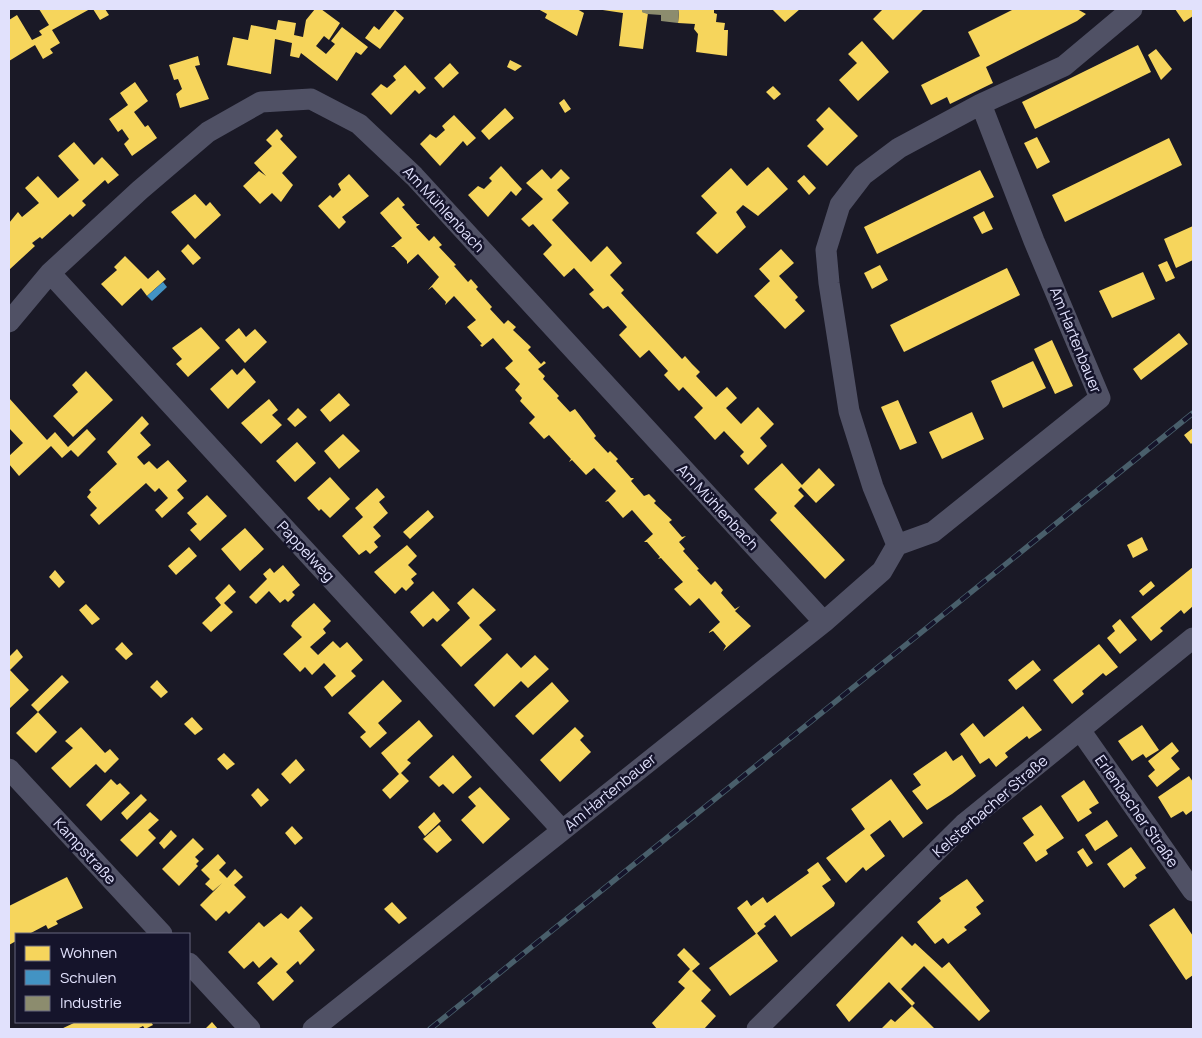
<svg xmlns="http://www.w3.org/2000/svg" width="1202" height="1038" font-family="Manrope,sans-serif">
	<rect width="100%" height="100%" fill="#1a1926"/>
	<path fill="#f6d55c" d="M39,9H90L52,30L60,43L50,49L53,53L43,59L35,45L9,61V20L17,15L32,40L42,35L39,31L49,25Z
		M93,9H105L109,15L100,20Z
		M315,9H321L340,23L329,40L324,36L316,46L326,54L335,44L331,41L342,27L368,47L361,55L356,52L337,81L301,53L299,58L290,56L292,43L275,39L271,74L227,65L233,37L248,40L251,25L276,30L278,20L296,23L294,35L303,37L306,20Z
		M538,9H577L584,13L577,36L545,18L547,14Z
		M596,9H642V12L648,13L643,49L619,46L623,13Z
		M676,9H714V13L717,14L716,22L725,23L724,30H728L727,56L696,52L698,34L694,29L695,24L678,23L679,11Z
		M772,9H800L785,22Z
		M883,9H924L893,40L873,19Z
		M1014,9H1077L1086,14L1077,21L986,67L993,83L950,104L947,97L931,105L921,85L980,56L968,32Z
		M1175,9H1193V16L1184,22Z
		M395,10L404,18L380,49L365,38L374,26L379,30Z
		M862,41L889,72L858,101L839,80L857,63L848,54Z
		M1138,45L1151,72L1035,129L1022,102Z
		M1156,49L1172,69L1161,80L1148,55Z
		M198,56L200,65L195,66L209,99L180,108L176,94L182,89L178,79L174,80L169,65Z
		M510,60L522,66L515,71L507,67Z
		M450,63L459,73L443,88L434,78Z
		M405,65L426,88L419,94L415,90L391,115L371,94L381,84L387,88L396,80L393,76Z
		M135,82L148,101L134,112L145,127L148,125L157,138L132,156L124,144L129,139L122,129L118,132L109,119L128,105L120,93Z
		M773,86L781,94L774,100L766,92Z
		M564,99L571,109L565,113L559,103Z
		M829,107L858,136L827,166L807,146L824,129L816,120Z
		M505,108L514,118L489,140L481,131Z
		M454,115L476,138L467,146L463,141L440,166L420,144L430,134L436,138L445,130L442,126Z
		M277,129L283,136L280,139L297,157L282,173L293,185L281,202L272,193L260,204L243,186L259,171L266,176L254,163L272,146L266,140Z
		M1037,137L1050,162L1037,169L1024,143Z
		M1169,138L1182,165L1065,222L1052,195Z
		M74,142L94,165L102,157L119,175L108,184L105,180L82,201L86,205L73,217L70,214L42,239L40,237L32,243L35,246L9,270V223L18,212L22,217L39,203L25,188L38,176L58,198L79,180L58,156Z
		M501,166L522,189L516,196L511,191L488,217L468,195L478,186L484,189L492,181L489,178Z
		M768,167L788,189L758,216L743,205L736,212L746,227L717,254L696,233L717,213L701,196L731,168L747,186Z
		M542,169L551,179L561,169L570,178L557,190L569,203L552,220L591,262L607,246L622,263L610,275L624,290L621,293L682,359L685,356L692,364L700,372L696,376L716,397L727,387L737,398L726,408L741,424L758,407L774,424L760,438L767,446L748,465L740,456L744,452L724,431L715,440L694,417L703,408L683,387L679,391L664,375L668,371L649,350L640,358L619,335L627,327L608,306L603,309L589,294L594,290L574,268L564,277L543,254L552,245L533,224L529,227L521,219L543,199L526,183Z
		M980,170L994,197L877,254L864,227Z
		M349,174L369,196L342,217L346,222L339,229L318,206L330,195L333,198L341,190L338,184Z
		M804,175L816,188L809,195L797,181Z
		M195,194L206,206L210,202L221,215L195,239L171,212Z
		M398,197L405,205L402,207L417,224H420L416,227L429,241L434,236L442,245L439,247L456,265L454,266L468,282L471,279L478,287L476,289L492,307L490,309L504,324L508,320L516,327L513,330L531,347L528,350L541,364L544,361L546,363L538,369L545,376L543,379L559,396L557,398L570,412L575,409L596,436L594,438L608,453L610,451L618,459L616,461L631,478H634L631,481L644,496L649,494L656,501L654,503L672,520L669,522L682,537L686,536L679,542L685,549L683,551L699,569L697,570L711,585L715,581L716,582L723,590L721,593L735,609L740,606L735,611L751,626L723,651L726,646L713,631L708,633L720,622L699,598L690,606L674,589L683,582L661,558L658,559L660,557L647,542H644L653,534L632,510L623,518L608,501L605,502L616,491L594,468L586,475L572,460L569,462L571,459L549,435L544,439L529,423L535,417L520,401L522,398L515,390L520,384L505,368L513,361L493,338L482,347L480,345L482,344L467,327L476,320L454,296L445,305L446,302L432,287L428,290L439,277L418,254L407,264V261L394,247H391L402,238L380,213Z
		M984,211L993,229L982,234L973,217Z
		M1193,226V260L1176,268L1164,239Z
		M188,244L201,258L193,265L181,251Z
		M781,249L794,263L779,276L798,297L795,300L805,311L785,329L754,296L770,281L759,269Z
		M125,256L148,279L158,270L166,279L147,296L141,288L122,306L101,284L117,270L114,267Z
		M1167,261L1175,278L1166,282L1158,265Z
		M880,265L888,280L872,289L864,273Z
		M1007,268L1020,295L904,352L890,325Z
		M1143,272L1155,299L1112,318L1099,291Z
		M201,327L220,348L188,377L176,364L182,359L172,348Z
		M239,328L246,337L255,329L267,342L245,363L225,340Z
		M1179,333L1188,344L1141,380L1133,369Z
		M1052,340L1073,386L1055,394L1034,349Z
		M1033,361L1046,388L1003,408L991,381Z
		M244,368L256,382L228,409L210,389L232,369L237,375Z
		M86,371L113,400L73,437L53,416L78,392L72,385Z
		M339,393L350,405L330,422L320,410Z
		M9,398L47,440L55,432L68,447L87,429L96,439L78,457L71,450L62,458L51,446L19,476L9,464V456L23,443L9,428Z
		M269,399L278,410L272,415L282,425L261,444L241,423Z
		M898,400L917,443L900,450L881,407Z
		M298,408L307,417L295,427L287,419Z
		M972,412L984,439L942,459L929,432Z
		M142,416L149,424L140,433L151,445L137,457L144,465L149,461L157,469L168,460L187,481L177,490L184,498L162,518L155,510L168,498L159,488L155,492L146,483L99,525L90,515L97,508L87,497L91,492L89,490L117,464L107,452Z
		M1193,428V442L1191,444L1184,435Z
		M343,434L360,451L339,469L324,451Z
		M297,442L316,463L295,482L276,461Z
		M782,463L802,485L819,468L835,485L816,503L801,487L798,490L804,496L794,506L845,560L825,579L770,520L777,513L754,489Z
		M330,477L350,499L330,518L321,509L319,511L307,498Z
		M377,488L385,497L379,502L388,513L373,527L381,536L374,542L378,547L370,554L366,550L359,555L342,536L363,517L355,508Z
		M207,495L227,516L200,541L190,530L197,524L187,513Z
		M428,510L434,517L410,539L403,532Z
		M245,528L264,549L240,571L221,549Z
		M1142,537L1148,550L1133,558L1127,545Z
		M407,545L417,556L408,565L417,574L411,579L414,583L406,591L402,587L395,594L374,572Z
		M189,547L197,556L176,575L168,566Z
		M283,565L300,585L292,592L295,595L288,602L285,599L280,603L269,591L256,604L249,597L267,579L263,574L270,568L274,573Z
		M1193,567V606L1184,614L1181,610L1160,628L1163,631L1151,641L1131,617Z
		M55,570L65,582L59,588L49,577Z
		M1151,581L1155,586L1143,596L1139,591Z
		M229,584L236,592L224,603L233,612L211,632L202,623L221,605L215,598Z
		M473,588L496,610L479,625L492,639L461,667L441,645L470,618L457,603Z
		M433,591L450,610L437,622L433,618L423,627L410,612Z
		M314,603L331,621L323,629L326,633L310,647L318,655L333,641L340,648L347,642L363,660L351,671L356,676L332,697L324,687L336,676L324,663L312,675L305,667L300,672L283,654L302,637L291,626L293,622Z
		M86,604L100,619L92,625L79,610Z
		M1120,619L1137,640L1120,654L1107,638L1115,631L1112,626Z
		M122,642L133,654L126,660L115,649Z
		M1099,644L1118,667L1106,676L1103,673L1082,691L1084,694L1072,704L1053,680Z
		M17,649L23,657L10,670L29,690L9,709V657Z
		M507,653L521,668L535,655L549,669L528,688L521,681L494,707L474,685Z
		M1033,660L1041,670L1016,690L1008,680Z
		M62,675L69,682L38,712L31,705Z
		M157,680L168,692L161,698L150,687Z
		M383,680L402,701L378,723L387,733L370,748L360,737L366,732L348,713Z
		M552,682L569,701L533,735L515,716Z
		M1023,706L1042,730L1029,739L1027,736L1005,753L1008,757L996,767L989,758L980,764L960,734L973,723L984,737Z
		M38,712L57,732L36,753L16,733Z
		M192,717L203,729L195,735L184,724Z
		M419,720L433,736L407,760L411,763L401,773L409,781L390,799L382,790L399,774L381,753Z
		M1142,725L1159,750L1146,758L1143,754L1132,761L1118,741Z
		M81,727L105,753L110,749L119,759L105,773L96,764L70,788L51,768L73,748L65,741Z
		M575,727L584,736L580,740L591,752L560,782L540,760Z
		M1172,742L1179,751L1171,758L1180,769L1157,787L1148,776L1155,770L1148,761Z
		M946,751L953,761L962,755L976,776L952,794L927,810L912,791L921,785L913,774Z
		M224,753L235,764L227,770L217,759Z
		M453,755L472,777L453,794L443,784L439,787L429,777Z
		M296,759L305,770L290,784L281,774Z
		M1189,776L1193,782V810L1186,815L1183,811L1171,818L1158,797Z
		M111,779L117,785L120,783L130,793L101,821L86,805Z
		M891,779L923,823L903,838L890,820L870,835L885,856L866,871L863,867L846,883L826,858L865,829L851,809Z
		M1084,780L1099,803L1089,809L1092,813L1078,822L1061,796Z
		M480,787L510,819L483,844L461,820L476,806L468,797Z
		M258,788L269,800L261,807L251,795Z
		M141,794L147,800L127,820L121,813Z
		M1041,805L1064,838L1046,850L1048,854L1036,862L1023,843L1034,835L1022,818Z
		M150,812L159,820L148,830L156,838L137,857L120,840Z
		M434,812L441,821L425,836L418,827Z
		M1107,820L1118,836L1095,851L1085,835Z
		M439,825L452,840L437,853L423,839Z
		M292,826L303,838L295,845L285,833Z
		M171,830L177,836L164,849L159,843Z
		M193,838L204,849L195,857L199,861L196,864L198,866L179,886L162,869Z
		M1131,847L1146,868L1135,875L1137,878L1124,888L1107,864Z
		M1083,848L1093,863L1087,867L1077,852Z
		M218,854L226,863L219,870L227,878L235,869L243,877L234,885L246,897L229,914L226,911L216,921L200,905L222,883L213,891L205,884L210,879L201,870Z
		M818,862L831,880L822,886L835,903L834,906L791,937L775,915L764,924L766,926L756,934L737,908L747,900L751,906L763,897L767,903L809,873L807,870Z
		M67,877L83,908L56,921L58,924L48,929L46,925L29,934H16V941L9,945V906Z
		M967,879L984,901L976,907L981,914L964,927L967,930L948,944L943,938L935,944L917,922L941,901L939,898Z
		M392,902L407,918L399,924L384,909Z
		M301,906L313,918L299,931L315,950L300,965L298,961L286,972L294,981L273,1001L257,983L278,964L271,957L259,968L253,961L244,969L228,952L259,922L264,927L281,913L288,919Z
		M1174,908L1193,936V975L1186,980L1149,925Z
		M757,933L778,961L730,996L709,968Z
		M902,936L912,946L915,943L942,968L949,962L990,1011L979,1021L924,966L901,989L915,1003L912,1006L935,1029H881L891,1019L895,1022L912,1006L889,982L849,1022L836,1005Z
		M684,948L700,964L692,971L711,990L701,1001L716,1016L704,1029H657L652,1023L685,988L678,982L690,969L677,955Z
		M76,1022H151L153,1025L145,1029L143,1026L137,1029H61Z
		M212,1022L218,1029H205Z"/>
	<path fill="#4393c3" d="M163,282L167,287L152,301L147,296Z"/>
	<path fill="#8c8c6e" d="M642,9H676L679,11L678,23L661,21V15L647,14L642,12Z"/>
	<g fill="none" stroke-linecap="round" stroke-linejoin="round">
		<path stroke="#505165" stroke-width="21" d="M50,273L562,830
			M9,322L50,273L140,190L208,132L261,102L311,99L359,124L414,176L824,622
			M897,545L933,532L1100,398L1034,241L981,104
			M1080,730L1193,891
			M9,769L162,934
			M189,963L250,1029
			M313,1029L824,622L882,571L897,545L873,487L849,411L829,283L826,250L840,205L863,175L899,148L981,104L1064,66L1132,9
			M757,1029L964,824L1193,638"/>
		<g stroke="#495f6b" stroke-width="5.5">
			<path id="rail" d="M430,1029L1193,413"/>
		</g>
		<use href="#rail" stroke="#15142b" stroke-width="4" stroke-dasharray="11" stroke-linecap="butt"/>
	</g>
	<g text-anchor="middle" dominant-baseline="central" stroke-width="5" stroke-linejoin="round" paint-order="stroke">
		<g font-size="15" fill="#e1e1fc" stroke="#15142b">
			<text transform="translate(444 209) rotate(47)">Am Mühlenbach</text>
			<text transform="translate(1076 340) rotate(68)">Am Hartenbauer</text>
			<text transform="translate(718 507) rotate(47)">Am Mühlenbach</text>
			<text transform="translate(306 551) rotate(47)">Pappelweg</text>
			<text transform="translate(610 792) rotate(-39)">Am Hartenbauer</text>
			<text transform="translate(990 806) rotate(-41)">Kelsterbacher Straße</text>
			<text transform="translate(1137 811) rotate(55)">Erlenbacher Straße</text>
			<text transform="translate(85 851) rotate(47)">Kampstraße</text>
		</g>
	</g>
	<rect width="1202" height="1038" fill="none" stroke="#e1e1fc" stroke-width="20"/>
	<rect x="15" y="933" width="175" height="90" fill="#15142b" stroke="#67667f"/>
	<rect x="25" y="946" width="25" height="15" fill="#f6d55c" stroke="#67667f"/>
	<text x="60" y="958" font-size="15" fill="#e1e1fc">Wohnen</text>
	<rect x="25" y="970" width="25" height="15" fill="#4393c3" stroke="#67667f"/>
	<text x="60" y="983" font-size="15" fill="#e1e1fc">Schulen</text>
	<rect x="25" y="996" width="25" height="15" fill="#8c8c6e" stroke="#67667f"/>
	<text x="60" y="1008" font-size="15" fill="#e1e1fc">Industrie</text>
</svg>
